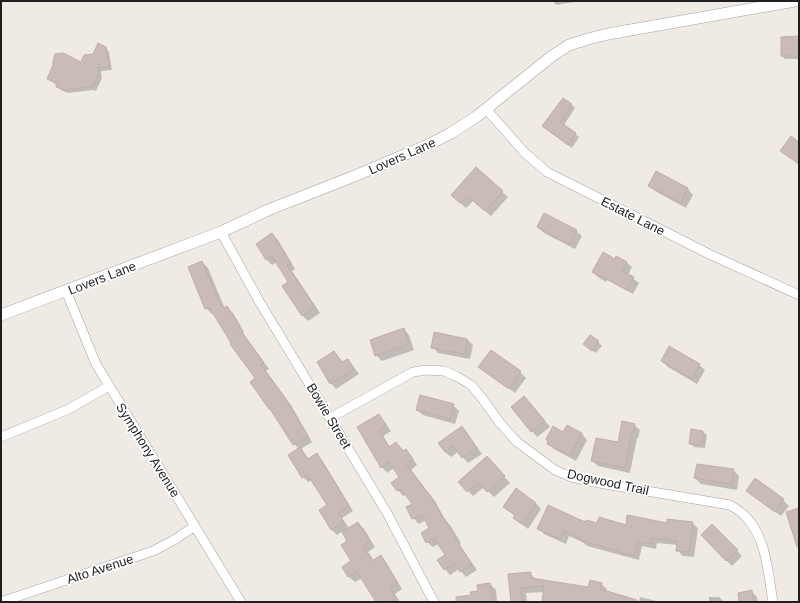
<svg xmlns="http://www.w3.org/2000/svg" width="800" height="603" font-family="Helvetica,sans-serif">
	<rect width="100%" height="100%" fill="#f0eae5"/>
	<path fill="#0003" d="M553,1H581L556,5Z
		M799,37V59H785L782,56Z
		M106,48L109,52L112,70L101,71L102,78L96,91L94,90L68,93L61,90L57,85L48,79L81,63Z
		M564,99L575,108L564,125L579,137L572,148L543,126Z
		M476,169L508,197L491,216L473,201L466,208L458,201Z
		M656,172L688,189L693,195L686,208L655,191L649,186Z
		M538,227L576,231L582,236L575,249L544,233Z
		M272,234L278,240L295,269L292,271L320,313L308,321L302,315L290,282L277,262L272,265L266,259Z
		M617,257L627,263L632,267L628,275L639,283L633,294L607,280L606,282L598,277L593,272L615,260Z
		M202,262L208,268L225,309L227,308L233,313L244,332L243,333L269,369L266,371L291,405L312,442L301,449L309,460L317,455L322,460L353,511L342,518L349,528L358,523L364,529L375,547L368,552L374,561L381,557L386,562L402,589L395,594L400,602H377L362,578L355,582L349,577L344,567L352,562L349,541L343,531L337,535L332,530L320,511L328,506L312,480L308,482L303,477L299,449L294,444L256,379L214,313L212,314L206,308Z
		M404,329L409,335L414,350L382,361L376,355Z
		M435,334L467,339L473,345L470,359L438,353L433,347Z
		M598,342L602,346L596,353L588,348Z
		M491,351L520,372L526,378L515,393L485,372L480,367Z
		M334,352L343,363L347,360L353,366L359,374L336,389L331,383Z
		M662,361L699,365L705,370L697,384L668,367Z
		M524,397L550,427L537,437L512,407Z
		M453,405L459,411L455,424L423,415L417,410Z
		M379,415L384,421L391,431L383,436L390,447L396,444L404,452L406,451L411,456L417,465L411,470L435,501L446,521L450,525L461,543L459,544L477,570L466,577L459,569L450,575L445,569L446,555L439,544L433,547L427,542L430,528L426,520L419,524L413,518V504L406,494L403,496L392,483L400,477L394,468L387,473L382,467L359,428Z
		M634,425L640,430L638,438H637L630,473L598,466L592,461L619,443Z
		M567,426L582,434L587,440L576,461L554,449L548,444L564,433Z
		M462,428L467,433L482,454L468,463L458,452L451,457L445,452Z
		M692,430L703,432L707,435L705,448L694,447L690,443Z
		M492,463L510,483L494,497L484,487L473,496L468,491Z
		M733,470L739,476L737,490L701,484L695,478Z
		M755,480L783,500L789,506L781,516L753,496L747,491Z
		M516,489L536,503L541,509L528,529L520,523L514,517L515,516L504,507Z
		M692,523L698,528L694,557L683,556L677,550L678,545L657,543L656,549L642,546L639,560L587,546L584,543L569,536L566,544L544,534L539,528L586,524L626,526Z
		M712,525L742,556L732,566L702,535Z
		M530,573L536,580L589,588L601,584L607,589L606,591L639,602L640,597L661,602H543L544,592L526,593L527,602H512Z
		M490,584L496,590L497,602H461L479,592Z
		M752,592L757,597L758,602H740Z
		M709,597H719L724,602H703H709Z"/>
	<path fill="#c8bbb8" stroke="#c3ada7" d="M799,36V56H781V37Z
		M98,43L106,47L109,67L98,68L99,74L92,88L89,87L64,90L56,87V83L47,79L53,65V61L55,54L63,53L81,62L84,55L93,54Z
		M563,98L572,104L560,122L576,133L568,145L542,126Z
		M791,136L799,142V164L780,151Z
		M476,167L503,191L485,211L467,196L460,203L451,195Z
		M656,171L688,188L681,203L648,186Z
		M544,213L577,230L569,244L537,227Z
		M272,233L291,263L287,265L315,307L302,316L282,286L288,282L272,256L266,260L256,244Z
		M603,252L615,259L616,256L627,262L622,271L634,277L627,290L602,276L601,277L592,272Z
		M202,261L219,301L224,308L227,306L240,326L238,327L264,363L261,365L285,398L308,436L293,445L270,409H269L250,382L255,378L230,344L231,343L209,307L205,309L188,267Z
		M404,328L409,344L375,356L370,340Z
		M434,332L467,339L465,354L431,348Z
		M590,335L599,341L592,351L583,344Z
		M669,346L700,364L692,379L661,361Z
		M491,350L521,371L509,389L478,367Z
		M334,351L342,362L348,359L354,369L330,384L317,362Z
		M420,395L454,404L450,419L416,410Z
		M524,396L545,421L531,432L511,407Z
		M379,414L386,425L379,430L389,447L396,442L403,451L406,449L413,459L406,464L429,495H430L443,519L444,518L456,537L455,538L472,564L460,572L454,563L444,570L437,560L445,555L434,538L426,543L421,533L429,528L422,514L412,519L406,507L412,504L401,489L397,491L391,483L399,477L389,462L381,468L357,427Z
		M622,421L635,424L633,433H632L625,468L591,461L596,438L618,442Z
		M567,425L582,433L570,456L547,444L548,442L546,439L553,426L563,432Z
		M462,426L477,448L462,458L453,446L445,452L438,443Z
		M691,429L703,431L702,445L689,444Z
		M300,447L308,459L317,453L349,506L338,513L344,522L331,530L319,510L327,505L307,474L302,478L288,455Z
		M487,456L505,476L487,492L478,482L467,492L458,482Z
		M697,464L734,469L731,484L694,478Z
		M755,478L784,499L775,512L746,491Z
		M516,488L536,503L522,524L513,518L515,515L503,507Z
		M548,505L585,522L586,520L597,523L599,517L626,525L627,515L667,523V519L693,522L689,552L676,551L677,541L651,538L650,544L637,541L634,555L620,553V552L580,540L581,539L564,531L560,539L537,529Z
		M799,508V547H797L786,512Z
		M358,522L370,542L363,546L372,561L381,555L397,583L390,588L396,598L390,602H376L357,572L348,577L342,567L351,561L341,545L347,541L342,532Z
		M712,524L738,550L726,561L701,535Z
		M531,572V578L588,587L590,580L602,583L600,589L637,600V602H542L544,586L521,588L522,602H511L508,574Z
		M490,583L493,602H456V597L471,595L470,592L478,591L477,585Z
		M752,590L754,602H739L738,593Z"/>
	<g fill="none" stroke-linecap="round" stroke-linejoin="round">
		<g stroke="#a3a3a3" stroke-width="10">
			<path id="minor" d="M486,109L525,153L547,172L711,255L799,295
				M221,232L259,301L387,513L434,602
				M66,291L96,364L241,602
				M330,418L413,372L427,370L444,371L456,376L471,385L482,398L500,423L517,442L555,470L571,477L599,483L730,505C735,508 741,512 745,516C767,538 768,574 773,602
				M1,437L69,409L109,386
				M1,602L153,551L174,540L195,526"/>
		</g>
		<g stroke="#a3a3a3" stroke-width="12">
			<path id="tertiary" d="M1,315L221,232L268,210L357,175L430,144L451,133L476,117L552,56L569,45L588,39L608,34L795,1"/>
		</g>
		<use href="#minor" stroke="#fff" stroke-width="9"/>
		<use href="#tertiary" stroke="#fff" stroke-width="11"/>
	</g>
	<g text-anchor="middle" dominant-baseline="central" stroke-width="3.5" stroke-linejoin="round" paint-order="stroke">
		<g font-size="13" fill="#1f1f1f" stroke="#fff">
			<text transform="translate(402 156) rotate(-24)">Lovers Lane</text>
			<text transform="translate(633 216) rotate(27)">Estate Lane</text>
			<text transform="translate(102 278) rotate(-21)">Lovers Lane</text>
			<text transform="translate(329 416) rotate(59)">Bowie Street</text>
			<text transform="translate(148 450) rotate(58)">Symphony Avenue</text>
			<text transform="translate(608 482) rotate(12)">Dogwood Trail</text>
			<text transform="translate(100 569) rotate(-18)">Alto Avenue</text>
		</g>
	</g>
	<rect width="800" height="603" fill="none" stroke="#1f1f1f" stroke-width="4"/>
</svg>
